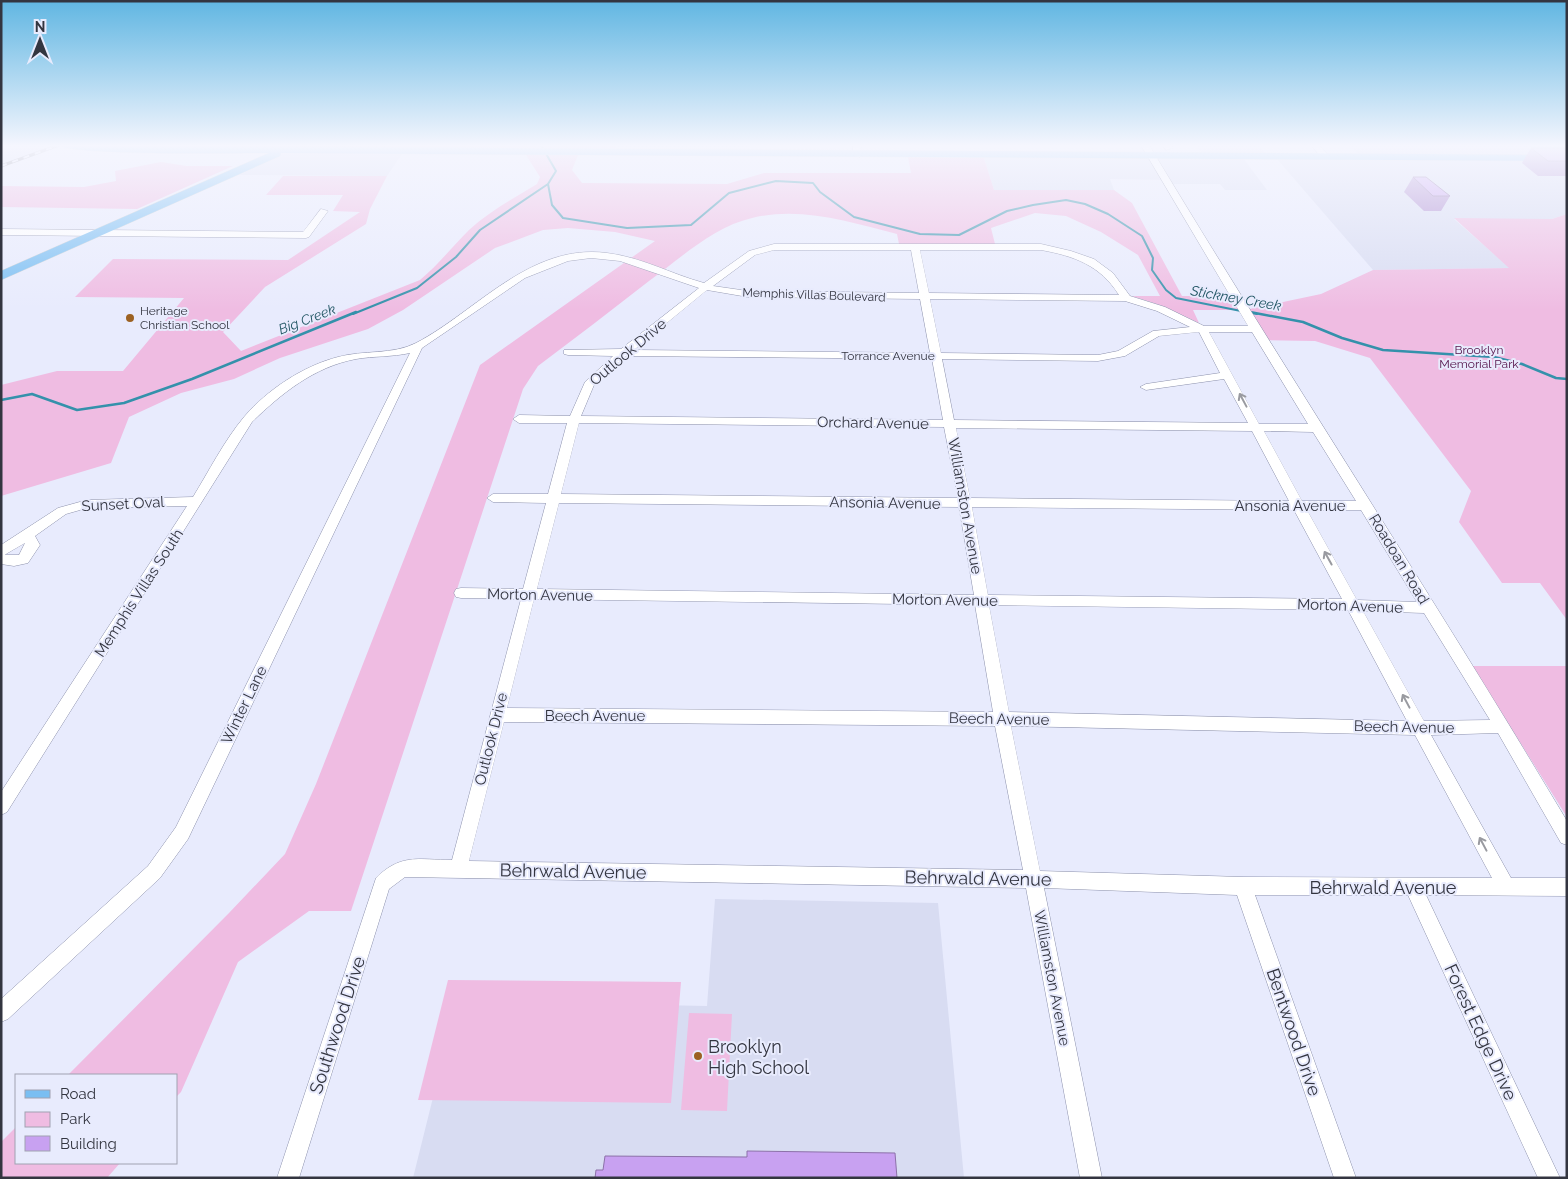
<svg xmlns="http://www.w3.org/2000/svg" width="1568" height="1179" font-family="Raleway,sans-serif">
	<rect width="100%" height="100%" fill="#e8ebfd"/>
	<path fill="#d8dcf2" d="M1,145H38L49,147L1,165Z
		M616,145H750V151L615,150Z
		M1196,145H1258L1266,154L1202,153Z
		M1349,145H1567V155L1358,154Z
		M283,154H402L387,176L239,175Z
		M984,158H1243L1267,190H1225L1220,184H1173L1170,180L1110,179L1114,190H994Z
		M1277,159L1567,160V214L1552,219H1454L1510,268L1373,270Z
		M715,899L938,903L964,1178H413L457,1001L707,1006Z"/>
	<path fill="#efbce2" d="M279,145H616L615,150L248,147Z
		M526,155H578L572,170L582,183L727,184L764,173H911L908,157L984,158L994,190H1114L1132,203L1182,296H1236L1245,310L1321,294L1373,270L1509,268L1454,218L1552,219L1567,214V620L1540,583H1502L1459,522L1471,491L1370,358L1315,341L1262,340L1244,310H1193L1199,323L1162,306L1132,296H1160L1138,255L1101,232L1066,216L1035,213L991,228L995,244H899L897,234C850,222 801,206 752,218C713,227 681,258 649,281C612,310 575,338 538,366L523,389L351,911H309L238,962L181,1092L176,1097V1075H68L229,913L285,854L316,784L480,365L655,241L615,232L568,228L543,230L495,248L403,310L368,329L280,358L234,379L181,393L129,417L111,463L1,496V385L57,371H123L184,298L75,297L113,259L288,260L360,212L333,211L343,195H266L283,176H387L370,209L366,224L265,287L223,332L241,351L420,280C438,265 452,247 469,230C489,212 514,198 537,184L540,177Z
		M161,162L187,166H233L137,209L1,207V186L84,187L116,181L115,171Z
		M1472,666H1567V817Z
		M448,980L681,982L671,1103L418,1100Z
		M689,1013L732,1014L727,1111L681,1110Z
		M16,1127V1163H120L107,1178H1V1142Z"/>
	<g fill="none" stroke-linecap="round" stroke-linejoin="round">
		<path stroke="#3491ab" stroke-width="2" d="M548,184L552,205L563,218L627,228L691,225L729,193L776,181L813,183L820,192L854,217L920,234L959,235L1007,211L1033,205L1066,200L1085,204L1108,214L1142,236L1153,258L1152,270L1166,290L1176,298L1241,311
			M1247,312L1257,314
			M353,314L417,288L456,257L480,230L548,184L556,171L541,145"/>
		<path stroke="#3491ab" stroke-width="2.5" d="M1250,312L1303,322L1342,338L1383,350L1494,357L1522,364L1556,378L1567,379
			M1,400L32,394L77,410L124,403L192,379L356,312"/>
		<g stroke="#8c91ac" stroke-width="1">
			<path id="minor" d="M853,145H861L860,157L853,155Z
				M1141,145H1149C1287,374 1430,591 1567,821V845L1561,843L1498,733L1431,735L1511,878H1567V896L1426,895L1560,1178H1538L1408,895H1255L1356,1178H1334L1237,895L1044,888L1102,1178H1080L1026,888L405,877L389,889L299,1178H277L376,878C401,853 419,860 452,860L521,599L461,598L456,597L454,593L456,589L461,588L523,589L546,503L493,502L487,498L493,494H548L567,423H519L513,419L519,415L570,416L585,382L613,356L568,355L564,354V350L621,349L699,288L620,261L591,258L568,261L525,278L422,348L188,839L160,878L8,1019L1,1022V999L148,866L176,827L410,353C392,357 374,356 356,359C314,367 282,393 252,422L7,812L1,815V792L187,506L87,508L66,514L35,536L40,545L28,563L14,566L1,564V545L58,508L87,500L193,497C209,471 224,441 244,417C267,390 303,366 338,357C363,350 393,355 416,343C477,311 530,243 607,253C641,257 671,274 704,283L749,251L774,244H1041L1071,251L1094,259L1113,273L1130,296L1165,307L1204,326H1248ZM774,250H911L919,293L748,291L713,286L755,255ZM920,250H1041C1074,256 1100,265 1119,295L929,293ZM707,290L748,297L920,299L930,353L634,350ZM930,299L1125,301L1157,311L1190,327L1153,331L1118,351L1098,355L941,353ZM1199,332L1220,373L1146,384L1140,387L1146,390L1224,379L1248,423L954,420L942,359L1098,361L1125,356L1159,336ZM1209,332H1252L1308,424H1259ZM626,356L932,359L943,420L581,416L594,385ZM579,423L944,427L958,498L561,494ZM956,428L1252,431L1289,501L970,498ZM1264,431L1313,432L1356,501H1302ZM559,503L959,507L974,595L537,589ZM972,507L1294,510L1342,599L988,595ZM1307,510H1361L1417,602L1357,600ZM25,543L19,555H5L6,554ZM534,599L975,605L993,712L507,708ZM989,605L1348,610L1407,721L1009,712ZM1363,611L1424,613L1490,720L1424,721ZM504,722L995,726L1023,870L469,861ZM1011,726L1415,735L1492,878L1243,877L1040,871Z
				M1163,145H1171L1173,148L1166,150Z
				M1311,145H1319L1329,156L1322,158Z
				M321,209L328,211L309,237L306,238L1,235V229L303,232Z"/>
		</g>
		<g stroke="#d2d3d5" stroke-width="1">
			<path id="major" d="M59,145L1567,155V161L281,153L280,156L1,280V271L269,153C240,153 72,156 59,145Z"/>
		</g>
		<use href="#minor" fill="#fff" fill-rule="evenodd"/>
		<use href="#major" fill="#7abef2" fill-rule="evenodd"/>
		<g stroke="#636672" stroke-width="3">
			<path id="rail" d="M1,166L59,145"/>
		</g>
		<use href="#rail" stroke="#e8ebfd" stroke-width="2" stroke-dasharray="6" stroke-linecap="butt"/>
	</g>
	<path fill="#ac8acf" d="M1531,148H1567V176H1538L1522,163Z
		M1413,177L1450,196L1441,211H1424L1404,192Z"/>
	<path fill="#c8a1f1" stroke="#8c71a9" d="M1531,148H1567V161H1548Z
		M1413,177H1426L1450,196H1433Z
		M747,1151L895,1153L897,1178H595L596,1170H603L605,1156L747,1157Z"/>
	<defs><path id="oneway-shaft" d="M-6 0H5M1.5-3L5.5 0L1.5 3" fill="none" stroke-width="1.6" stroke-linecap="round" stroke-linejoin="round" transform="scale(1.25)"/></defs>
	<g stroke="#999aa0">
		<use href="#oneway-shaft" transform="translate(1243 400) rotate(-118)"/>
		<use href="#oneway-shaft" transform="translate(1328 558) rotate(-119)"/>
		<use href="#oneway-shaft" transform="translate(1406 701) rotate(-118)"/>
		<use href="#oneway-shaft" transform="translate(1483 844) rotate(-118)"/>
	</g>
	<linearGradient id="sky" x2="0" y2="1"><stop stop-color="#60b6e2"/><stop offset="0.47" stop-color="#f5f6fe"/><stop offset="1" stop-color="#f5f6fe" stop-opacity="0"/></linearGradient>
	<rect width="1568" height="310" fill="url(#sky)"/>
	<g fill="#9c6122" stroke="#e8ebfd" stroke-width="2">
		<circle cx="130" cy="318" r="5"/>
		<circle cx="698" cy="1056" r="5"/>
	</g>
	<g text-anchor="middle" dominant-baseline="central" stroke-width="4" stroke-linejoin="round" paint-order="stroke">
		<g font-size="12" fill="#333540" stroke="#e8ebfd">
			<text transform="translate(814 295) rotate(2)">Memphis Villas Boulevard</text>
			<text x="888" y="356">Torrance Avenue</text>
		</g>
		<g font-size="12" fill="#333540" stroke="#e8ebfd" text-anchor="start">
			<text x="140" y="311">Heritage<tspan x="140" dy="14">Christian School</tspan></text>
		</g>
		<g font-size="12" fill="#520f47" stroke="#e8ebfd">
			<text x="1479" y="350">Brooklyn<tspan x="1479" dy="14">Memorial Park</tspan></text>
		</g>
		<g font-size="14" font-style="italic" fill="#215563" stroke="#e8ebfd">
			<text transform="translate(1236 298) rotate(10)">Stickney Creek</text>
			<text transform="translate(307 319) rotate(-21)">Big Creek</text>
		</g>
		<g font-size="15" fill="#333540" stroke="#e8ebfd">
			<text transform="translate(628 352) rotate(-40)">Outlook Drive</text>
			<text transform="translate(873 423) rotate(1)">Orchard Avenue</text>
			<text transform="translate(885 503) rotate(1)">Ansonia Avenue</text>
			<text transform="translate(123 504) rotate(-3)">Sunset Oval</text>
			<text transform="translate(965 506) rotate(80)">Williamston Avenue</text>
			<text x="1290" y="506">Ansonia Avenue</text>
			<text transform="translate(1399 559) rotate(59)">Roadoan Road</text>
			<text transform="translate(139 593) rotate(-57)">Memphis Villas South</text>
			<text transform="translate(540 595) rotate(1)">Morton Avenue</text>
			<text transform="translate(945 600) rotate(1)">Morton Avenue</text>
			<text transform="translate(1350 606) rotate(2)">Morton Avenue</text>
			<text transform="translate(244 705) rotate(-64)">Winter Lane</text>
			<text x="595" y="716">Beech Avenue</text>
			<text transform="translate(999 719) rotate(1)">Beech Avenue</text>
			<text transform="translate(1404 727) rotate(1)">Beech Avenue</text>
			<text transform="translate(491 739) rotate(-76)">Outlook Drive</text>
			<text transform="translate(1052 978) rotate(79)">Williamston Avenue</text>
		</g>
		<g font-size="18" fill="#333540" stroke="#e8ebfd">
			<text transform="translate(573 871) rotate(1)">Behrwald Avenue</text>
			<text transform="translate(978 878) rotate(1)">Behrwald Avenue</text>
			<text x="1383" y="887">Behrwald Avenue</text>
			<text transform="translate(337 1025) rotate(-72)">Southwood Drive</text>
			<text transform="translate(1294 1032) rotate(71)">Bentwood Drive</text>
			<text transform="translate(1481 1032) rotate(65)">Forest Edge Drive</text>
		</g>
		<g font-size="18" fill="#333540" stroke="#e8ebfd" text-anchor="start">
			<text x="708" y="1046">Brooklyn<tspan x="708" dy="21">High School</tspan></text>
		</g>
	</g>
	<rect width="1568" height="1179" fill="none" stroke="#333540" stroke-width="5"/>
	<rect x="15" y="1074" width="162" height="90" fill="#e8ebfd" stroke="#a0a2b1"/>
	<rect x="25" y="1090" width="25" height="8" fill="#7abef2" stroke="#a0a2b1"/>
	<text x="60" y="1099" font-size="15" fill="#333540">Road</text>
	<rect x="25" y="1112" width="25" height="15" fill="#efbce2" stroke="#a0a2b1"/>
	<text x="60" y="1124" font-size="15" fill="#333540">Park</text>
	<rect x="25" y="1136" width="25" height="15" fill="#c8a1f1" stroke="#a0a2b1"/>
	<text x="60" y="1149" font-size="15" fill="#333540">Building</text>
	<g transform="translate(40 40)" stroke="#e8ebfd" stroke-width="4" paint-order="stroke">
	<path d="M0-4L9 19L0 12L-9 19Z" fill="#333540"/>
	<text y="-8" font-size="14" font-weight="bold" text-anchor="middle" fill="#333540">N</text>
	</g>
</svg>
